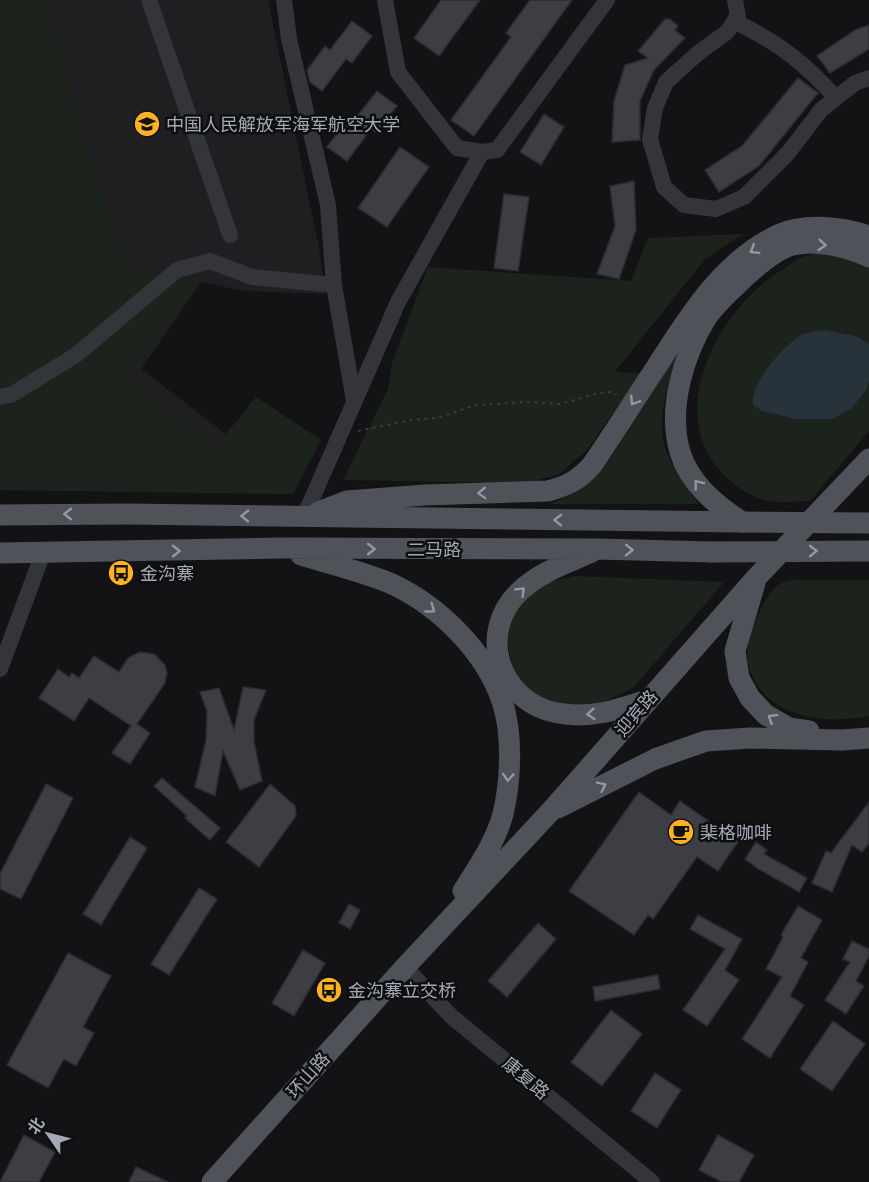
<svg xmlns="http://www.w3.org/2000/svg" width="869" height="1182" font-family="'Work Sans','Noto Sans SC',sans-serif">
	<rect width="100%" height="100%" fill="#131315"/>
	<path fill="#1f1f22" d="M0,0H268L319,248L325,294L244,291L201,282L141,369L226,434L256,397L321,440L293,494L0,490Z"/>
	<path fill="#1b231c" d="M0,0H41L130,274L200,282L122,378L216,447L256,397L321,440L293,494L0,490Z
		M743,234L705,259L615,372L641,373L587,450L558,475L524,483L343,480L388,389L392,363L428,267L631,281L648,238Z
		M837,253L869,265V431L810,501C796,501 778,504 764,500C745,495 728,481 716,466C666,401 725,303 785,268C791,264 798,258 805,256C814,253 827,254 837,253Z
		M685,334C674,366 658,405 663,439C667,463 685,484 699,504H550L570,495L599,472L614,453L649,397Z
		M575,576L724,582L633,688L595,706L576,708L536,695L521,683L512,666L508,644L507,628L516,609L527,594L544,583Z
		M869,580V716C862,718 854,718 846,719C805,722 760,709 748,664C744,647 753,625 760,611C765,600 775,584 786,581C793,579 803,580 809,580C829,580 849,580 869,580Z"/>
	<path fill="#28323a" d="M823,330L856,336L869,344V381L866,390L852,408L832,419H796L762,411L753,405C750,384 785,342 804,334C810,332 817,331 823,330Z"/>
	<path fill="#3c3e43" stroke="#2d2d31" stroke-width="1.5" d="M441,0H480L439,56L414,38Z
		M530,0H572L474,136L451,120L511,37L506,33Z
		M665,19H670L678,26L675,30L685,38L654,70L640,101V140L612,142L614,101L625,65L648,58L638,51Z
		M352,21L372,36L352,63L346,59L322,91L310,82L307,70L325,46L330,50Z
		M869,25V49L830,73L817,56L855,30Z
		M798,78L818,93L759,166L719,192L705,170L742,146Z
		M377,91L397,106L376,133L371,129L347,161L327,147L350,116L355,119Z
		M544,114L564,127L541,165L520,152Z
		M400,147L429,167L387,227L358,208Z
		M634,181L636,230L619,279L597,274L615,226L610,186Z
		M504,194L529,197L518,271L494,268Z
		M140,652L154,654L165,665L167,673L165,683L137,724L150,733L130,764L112,753L131,726L89,698L74,721L39,698L58,669L69,677L72,673L79,678L94,656L119,672L128,658Z
		M243,687L266,690L254,720V741L262,781L240,790L223,751L215,796L195,787L206,740L207,711L200,692L219,688L234,730Z
		M162,778L220,828L210,840L185,818L187,816L154,786Z
		M46,784L73,798L21,899L0,889V874Z
		M270,784L295,806L296,816L259,867L226,842Z
		M639,792L671,815L680,801L738,842L718,871L697,857L653,919L648,915L634,935L569,891Z
		M869,802V843L862,852L852,845L832,892L812,883L826,851L831,853Z
		M130,837L147,848L101,925L83,914Z
		M756,842L767,850L764,854L807,878L799,892L757,868L745,859Z
		M199,888L217,899L169,975L151,964Z
		M349,904L360,910L350,929L339,923Z
		M798,906L822,920L801,958L808,962L790,996L804,1005L770,1058L742,1039L782,977L766,969L783,937L781,935Z
		M698,915L742,939L725,970L739,980L707,1026L683,1010L725,949L690,929Z
		M538,923L556,939L507,997L488,981Z
		M852,941L869,949V956L856,981L864,986L846,1014L825,1000L850,962L843,959Z
		M303,950L325,963L294,1016L272,1003Z
		M68,953L111,976L83,1027L94,1033L76,1066L64,1059L48,1088L7,1065Z
		M658,975L660,989L595,1001L593,987Z
		M611,1010L642,1034L602,1086L571,1062Z
		M833,1021L865,1044L832,1091L800,1069Z
		M655,1073L681,1090L657,1128L631,1111Z
		M24,1135L55,1152L39,1182H0Z
		M718,1135L754,1155L739,1182H722L699,1170Z
		M136,1167L168,1182H129Z"/>
	<g fill="none" stroke-linecap="round" stroke-linejoin="round">
		<path stroke="#3a3c41" stroke-width="2" stroke-dasharray="3 4.5" stroke-linecap="butt" d="M358,431L411,420L437,418L476,405L528,402L560,404L599,393L611,392L616,395"/>
		<path stroke="#34353a" stroke-width="16" d="M149,0L230,235
			M284,0L289,39L328,205L334,285L354,401
			M385,0L398,72L457,148L482,152L497,150L607,0
			M735,0L738,16L727,32L697,54L666,82L655,108L650,139L664,187L684,205L716,209L744,197L788,153L821,110L855,83L869,78
			M734,21C777,42 804,62 836,98
			M0,397L11,395L76,355L177,270L210,261L252,277L334,285
			M304,517L398,302L482,152
			M0,669L43,553
			M405,967L451,1016L652,1182"/>
		<path stroke="#50525a" stroke-width="21" d="M318,512L347,501L425,495L548,491C567,486 579,480 592,465C614,433 635,399 657,366C689,316 723,260 780,234C805,223 843,227 869,236
			M0,515L127,514L742,522
			M742,522C716,505 689,483 680,452C667,408 684,354 707,317C717,302 732,290 745,277C756,267 775,251 789,246C813,238 847,247 869,257
			M592,552C567,563 540,572 520,591C476,632 499,703 558,713C590,719 617,710 647,700
			M0,553L280,548L597,549L712,552
			M301,555C330,564 364,572 392,584C439,606 485,651 502,701C513,734 511,780 503,814C496,841 478,867 463,891
			M755,583L735,651L739,678L750,698L766,715L789,728L809,731
			M558,808L655,759L706,741L750,738L842,740L869,738
			M212,1182L405,967L550,812L756,578L869,459"/>
		<path stroke="#50525a" stroke-width="21" d="M742,522L869,523
			M712,552L869,551"/>
	</g>
	<defs><path id="oneway-chevron" d="M-2-3.5L2.5 0L-2 3.5" fill="none" stroke-width="1.6" stroke-linecap="round" stroke-linejoin="round" transform="scale(1.5)"/></defs>
	<g stroke="#9298a4">
		<use href="#oneway-chevron" transform="translate(822 245) rotate(5)"/>
		<use href="#oneway-chevron" transform="translate(754 250) rotate(148)"/>
		<use href="#oneway-chevron" transform="translate(634 401) rotate(123)"/>
		<use href="#oneway-chevron" transform="translate(698 484) rotate(-128)"/>
		<use href="#oneway-chevron" transform="translate(482 493) rotate(178)"/>
		<use href="#oneway-chevron" transform="translate(68 514) rotate(180)"/>
		<use href="#oneway-chevron" transform="translate(245 516) rotate(-179)"/>
		<use href="#oneway-chevron" transform="translate(558 520) rotate(-179)"/>
		<use href="#oneway-chevron" transform="translate(371 549)"/>
		<use href="#oneway-chevron" transform="translate(629 550) rotate(1)"/>
		<use href="#oneway-chevron" transform="translate(176 551) rotate(-1)"/>
		<use href="#oneway-chevron" transform="translate(813 551) rotate(-1)"/>
		<use href="#oneway-chevron" transform="translate(521 591) rotate(-45)"/>
		<use href="#oneway-chevron" transform="translate(431 609) rotate(36)"/>
		<use href="#oneway-chevron" transform="translate(591 714) rotate(175)"/>
		<use href="#oneway-chevron" transform="translate(772 718) rotate(-148)"/>
		<use href="#oneway-chevron" transform="translate(508 777) rotate(94)"/>
		<use href="#oneway-chevron" transform="translate(602 786) rotate(-26)"/>
	</g>
	<defs>
		<g id="university-disc" transform="scale(1.35)"><circle r="9.5" fill="#ffb221" stroke="#0e0e10"/><path d="M0-5L7-2L0 1L-7-2ZM-4 1L0 2.5L4 1V4Q0 6-4 4Z" fill="#111"/></g>
		<g id="bus-disc" transform="scale(1.35)"><circle r="9.5" fill="#ffb221" stroke="#0e0e10"/><path d="M-5-6H5V4H4V6H2V4H-2V6H-4V4H-5ZM-3.5-4V0h7V-4ZM-3.5 1.2v1.5H-2V1.2ZM2 1.2v1.5H3.5V1.2Z" fill="#111"/></g>
		<g id="cafe-disc" transform="scale(1.35)"><circle r="9.5" fill="#ffb221" stroke="#0e0e10"/><path d="M-5.5-4.5H6V0H3Q3 3.5 0 3.5H-2.5Q-5.5 3.5-5.5 0ZM3-3.2v2h1.7v-2ZM-6 4.5H4V6H-6Z" fill="#111"/></g>
	</defs>
	<g fill-rule="evenodd">
		<use href="#university-disc" x="147" y="124"/>
		<use href="#bus-disc" x="121" y="573"/>
		<use href="#cafe-disc" x="681" y="832"/>
		<use href="#bus-disc" x="329" y="990"/>
	</g>
	<g text-anchor="middle" dominant-baseline="central" stroke-width="5" stroke-linejoin="round" paint-order="stroke">
		<g font-size="18" fill="#a3aab7" stroke="#0e0e10" text-anchor="start">
			<text x="166" y="124">中国人民解放军海军航空大学</text>
			<text x="140" y="573">金沟寨</text>
			<text x="700" y="832">棐格咖啡</text>
			<text x="348" y="990">金沟寨立交桥</text>
		</g>
		<g font-size="18" fill="#a3aab7" stroke="#0e0e10">
			<text x="434" y="549">二马路</text>
			<text transform="translate(636 713) rotate(-49)">迎宾路</text>
			<text transform="translate(308 1075) rotate(-48)">环山路</text>
			<text transform="translate(526 1078) rotate(40)">康复路</text>
		</g>
	</g>
	<g transform="translate(48 1134) rotate(305)" stroke="#0e0e10" stroke-width="4.5" paint-order="stroke">
	<path d="M0-4.5L10 22L0 15L-10 22Z" fill="#a3aab7"/>
	<text y="-9" font-size="16" font-weight="bold" text-anchor="middle" fill="#a3aab7">北</text>
	</g>
</svg>
